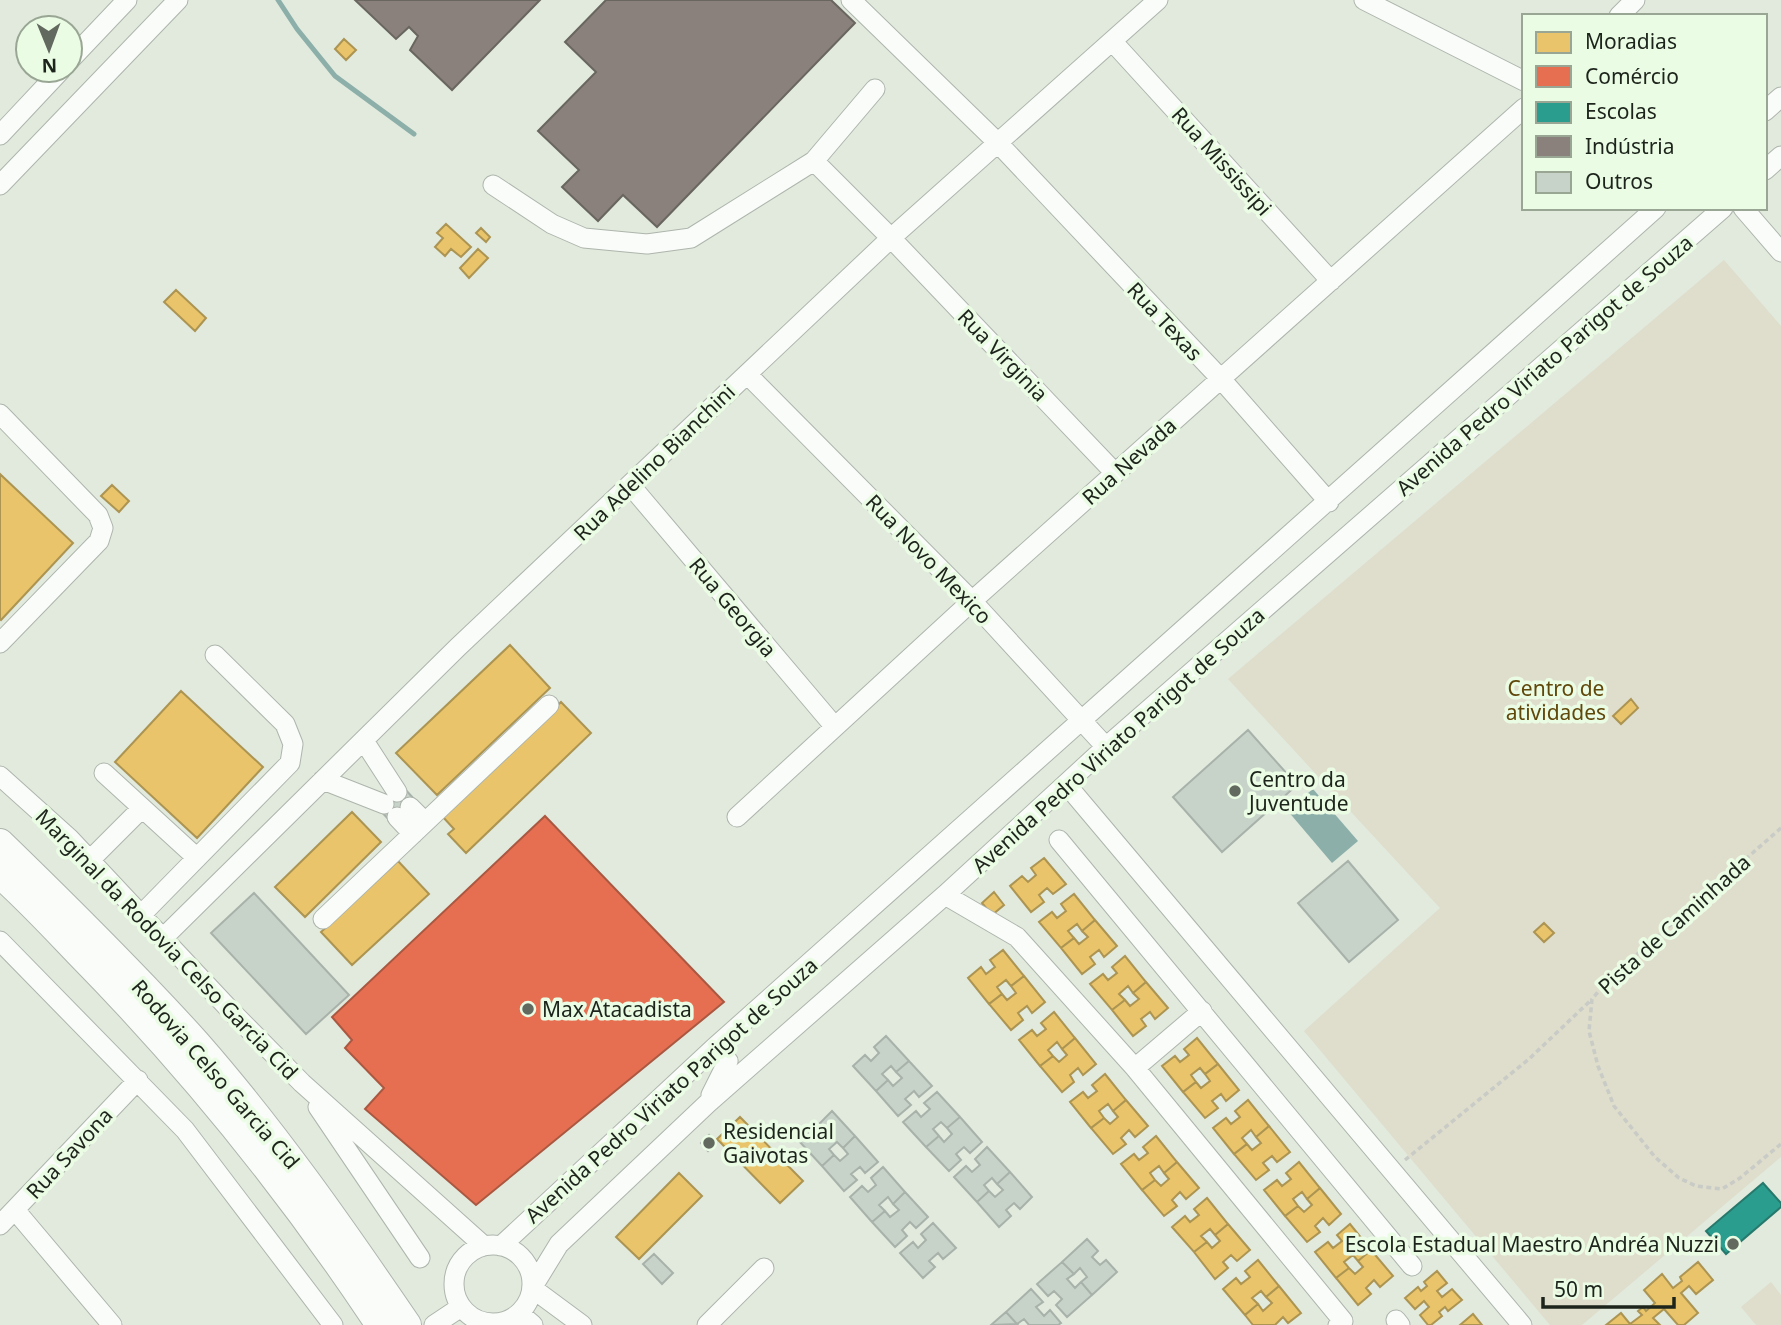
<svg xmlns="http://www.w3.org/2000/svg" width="1781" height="1325" font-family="'Noto Sans',sans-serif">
	<rect width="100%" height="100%" fill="#e1eadd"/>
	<path fill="#dfddcb" d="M1724,260L1781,326V1157L1582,1325H1550L1304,1031L1440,908L1228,679Z
		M1771,1282L1781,1295V1325H1756L1741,1307Z"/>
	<path fill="#8cafaa" d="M1313,789L1358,841L1332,863L1287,810Z"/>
	<path fill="#e9c46a" stroke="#ac9452" stroke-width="2" d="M344,39L356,50L346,60L335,49Z
		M446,224L471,247L461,257L451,249L445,256L435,247L443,238L437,233Z
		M481,228L490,237L486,242L476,233Z
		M478,249L488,258L469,278L460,268Z
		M176,290L206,318L195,331L164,302Z
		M0,474L73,543L1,620L0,619Z
		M112,485L129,501L119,512L101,496Z
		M510,645L550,688L437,795L396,753Z
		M181,691L263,767L197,838L115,762Z
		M1631,699L1638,708L1621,724L1613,716Z
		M561,702L591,733L466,853L448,834L454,829L442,816Z
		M352,812L381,842L305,917L275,887Z
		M1044,858L1066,884L1053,894L1047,888L1039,895L1044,902L1031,912L1010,886L1022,876L1028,882L1036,875L1031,868Z
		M398,861L429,894L352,965L321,932Z
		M994,892L1004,905L992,915L982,903Z
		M1074,894L1095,920L1082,931L1077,924L1068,931L1074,938L1061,948L1039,922L1052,912L1057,918L1066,911L1061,904Z
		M1095,920L1117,946L1104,957L1099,950L1090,957L1095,964L1082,974L1061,948L1074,938L1079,944L1088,937L1082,931Z
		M1544,923L1554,933L1544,942L1534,932Z
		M1003,950L1024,976L1011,986L1006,980L997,987L1002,994L989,1004L968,978L981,967L986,974L995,967L990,960Z
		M1125,956L1146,982L1133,993L1128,986L1119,994L1125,1000L1112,1010L1090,984L1103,974L1108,980L1117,973L1112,967Z
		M1024,976L1045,1002L1032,1013L1027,1006L1018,1013L1023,1020L1011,1030L989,1004L1002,994L1007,1000L1016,993L1011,986Z
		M1146,982L1168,1008L1155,1019L1150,1012L1141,1019L1146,1026L1133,1036L1112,1010L1125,1000L1130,1006L1139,999L1133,993Z
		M1054,1012L1075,1038L1062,1049L1057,1042L1048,1050L1053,1056L1040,1066L1019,1040L1032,1030L1037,1036L1046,1029L1041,1023Z
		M1075,1038L1096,1064L1083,1075L1078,1068L1070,1075L1074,1082L1062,1092L1040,1066L1053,1056L1059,1062L1067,1055L1062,1049Z
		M1197,1038L1218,1064L1205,1074L1200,1068L1191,1075L1196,1082L1183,1092L1162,1066L1175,1056L1180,1062L1189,1055L1184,1049Z
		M1218,1064L1239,1090L1226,1101L1221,1094L1212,1101L1218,1108L1205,1118L1183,1092L1196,1082L1201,1088L1210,1081L1205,1074Z
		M1105,1074L1126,1100L1113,1111L1108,1104L1099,1111L1104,1118L1091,1128L1070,1102L1083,1092L1088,1098L1097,1091L1092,1085Z
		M1126,1100L1148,1126L1135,1137L1129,1130L1121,1138L1126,1144L1113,1154L1091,1128L1104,1118L1110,1124L1118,1117L1113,1111Z
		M1248,1100L1269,1126L1256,1137L1251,1130L1242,1138L1247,1144L1234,1154L1213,1128L1226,1118L1231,1124L1240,1117L1235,1111Z
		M740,1117L803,1181L780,1203L717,1139Z
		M1269,1126L1290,1152L1277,1162L1272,1156L1263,1163L1269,1170L1256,1180L1234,1154L1247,1144L1252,1150L1261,1143L1256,1137Z
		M1156,1136L1177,1162L1164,1173L1159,1166L1150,1173L1155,1180L1142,1190L1121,1164L1134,1154L1139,1160L1148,1153L1143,1147Z
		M1177,1162L1199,1188L1186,1199L1180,1192L1172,1200L1177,1206L1164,1216L1142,1190L1155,1180L1161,1186L1169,1179L1164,1173Z
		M1299,1162L1320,1188L1307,1199L1302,1192L1293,1199L1298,1206L1285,1216L1264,1190L1277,1180L1282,1186L1291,1179L1286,1173Z
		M679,1173L702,1196L639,1259L616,1237Z
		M1320,1188L1341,1214L1329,1225L1323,1218L1315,1226L1320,1232L1307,1242L1285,1216L1298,1206L1304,1212L1312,1205L1307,1199Z
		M1207,1198L1228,1224L1215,1235L1210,1229L1201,1236L1207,1242L1194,1252L1172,1227L1185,1216L1190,1222L1199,1215L1194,1209Z
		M1228,1224L1250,1250L1237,1261L1231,1255L1223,1262L1228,1268L1215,1279L1194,1252L1207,1242L1212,1248L1220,1241L1215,1235Z
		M1350,1224L1371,1250L1358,1261L1353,1255L1344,1262L1349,1268L1336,1278L1315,1252L1328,1242L1333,1248L1342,1241L1337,1235Z
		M1371,1250L1393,1276L1380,1287L1374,1280L1366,1288L1371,1294L1358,1305L1336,1278L1349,1268L1355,1274L1363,1267L1358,1261Z
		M1258,1260L1279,1286L1266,1297L1261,1291L1252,1298L1258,1304L1245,1315L1223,1289L1236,1278L1241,1284L1250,1277L1245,1271Z
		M1698,1262L1713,1280L1696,1294L1689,1286L1681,1293L1698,1313L1684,1325H1678L1664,1309L1653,1318L1660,1325H1606L1621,1313L1630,1324L1642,1315L1638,1311L1643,1307L1646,1311L1655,1303L1644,1290L1662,1274L1673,1288L1682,1281L1680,1277Z
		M1437,1271L1447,1283L1437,1291L1442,1297L1452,1289L1462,1300L1448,1311L1445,1307L1439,1312L1442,1316L1431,1325H1428L1420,1315L1429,1307L1424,1301L1415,1309L1405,1298L1418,1287L1421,1291L1427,1286L1424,1282Z
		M1279,1286L1301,1313L1288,1323L1283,1317L1275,1325H1253L1245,1315L1258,1304L1263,1311L1272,1303L1266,1297Z
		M1473,1314L1482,1325H1460Z"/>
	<path fill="#e76f51" stroke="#aa5841" stroke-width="2" d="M545,816L724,1002L476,1205L365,1109L384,1088L345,1048L352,1040L332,1017Z"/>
	<path fill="#2a9d8f" stroke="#26796c" stroke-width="2" d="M1763,1183L1781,1203V1207L1726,1254L1706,1231Z"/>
	<path fill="#8a817c" stroke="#69655f" stroke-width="2" d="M355,0H540L452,90L410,50L418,36L409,27L396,39Z
		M606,0H831L855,23L657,227L623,195L598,221L562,187L579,170L538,131L596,72L565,42Z"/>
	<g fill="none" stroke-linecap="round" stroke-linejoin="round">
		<path stroke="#8cafaa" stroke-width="5" d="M278,0L297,29L335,76L414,134"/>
	</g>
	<path fill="#c7d3c9" stroke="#a9b2aa" stroke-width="2" d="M1248,730L1297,785L1222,852L1173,797Z
		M403,787L415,800L391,822L378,808Z
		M1348,861L1398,920L1349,962L1298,903Z
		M254,893L349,995L306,1034L211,933Z
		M886,1036L909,1061L896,1072L891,1066L882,1074L888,1080L876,1091L853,1066L865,1055L871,1061L879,1053L874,1047Z
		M909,1061L932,1086L919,1097L914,1091L905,1099L911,1105L898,1116L876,1091L888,1080L893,1086L902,1078L896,1072Z
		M937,1092L960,1117L947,1128L941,1122L933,1129L939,1136L926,1147L903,1122L916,1111L921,1117L930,1109L924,1103Z
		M832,1111L855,1136L843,1148L837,1142L829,1149L834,1155L822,1166L799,1141L812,1130L817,1136L825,1129L820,1123Z
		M960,1117L982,1142L970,1153L964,1147L956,1154L961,1160L949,1171L926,1147L939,1136L944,1142L952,1134L947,1128Z
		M709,1135L716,1143L708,1151L701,1143Z
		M855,1136L878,1162L865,1173L860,1167L851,1174L857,1180L844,1191L822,1166L834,1155L840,1161L848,1154L843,1148Z
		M987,1147L1010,1172L997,1184L992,1178L984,1185L989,1191L977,1202L954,1177L966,1166L972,1172L980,1165L975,1159Z
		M883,1167L905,1192L893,1204L888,1197L879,1205L885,1211L872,1222L850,1197L862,1186L868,1192L876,1185L871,1178Z
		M1010,1172L1032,1197L1020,1209L1014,1203L1006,1210L1011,1216L999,1227L977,1202L989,1191L995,1197L1003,1190L997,1184Z
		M905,1192L928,1217L916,1228L910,1222L902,1230L907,1236L895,1247L872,1222L885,1211L890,1217L899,1210L893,1204Z
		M933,1223L956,1248L943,1259L938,1253L929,1261L935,1267L923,1278L900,1253L913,1242L918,1248L926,1240L921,1234Z
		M1087,1239L1098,1251L1092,1257L1100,1265L1106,1260L1117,1272L1092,1295L1081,1282L1087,1277L1080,1268L1074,1274L1062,1262Z
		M654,1254L673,1273L662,1284L643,1264Z
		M1062,1262L1074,1274L1067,1279L1075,1288L1081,1282L1092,1295L1067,1317L1056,1305L1062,1299L1054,1291L1048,1296L1037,1284Z
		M1031,1289L1043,1302L1036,1307L1044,1316L1050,1310L1061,1323L1058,1325H1029L1024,1319L1017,1324L1006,1312Z
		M1006,1312L1017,1324L991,1325Z"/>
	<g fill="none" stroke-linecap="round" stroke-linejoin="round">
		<g stroke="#aeb5ac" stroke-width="21">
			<path id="minor" d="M851,0L998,143L1221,379L1329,502
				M1364,0L1524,81
				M1619,16L1635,0
				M1112,41L1331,281
				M70,60L127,0
				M1765,111L1781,97
				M0,135L61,70
				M814,161L891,238L1115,473
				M1765,170L1781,156
				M0,185L178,0
				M493,185L552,224L584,238L647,244L691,238L814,161L875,89
				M1743,208L1781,252
				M747,374L972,601L1106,747
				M0,414L98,515L103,528L99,541L0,643
				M631,486L835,727
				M364,741L397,792
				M104,773L197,858
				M0,776L69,838L231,1011L302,1083L484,1246
				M323,780L384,804
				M1066,784L1522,1325
				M410,807L425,822
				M397,817L413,834
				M737,817L972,601L1524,108
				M1059,840L1412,1266
				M90,860L142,808
				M945,895L1017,937L1135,1068L1343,1321L1338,1325
				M141,915L290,763L293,744L285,724L215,655
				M323,919L549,705
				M163,938L458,647L891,238L1158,0
				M0,941L185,1130L333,1325
				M1135,1068L1202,1011
				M711,1095L728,1061L715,1047
				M318,1107L420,1258
				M15,1210L112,1325
				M0,1225L138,1080
				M454 1284a39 39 0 1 1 78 0a39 39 0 1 1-78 0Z
				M501,1246L715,1047L1656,208
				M519,1313L533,1325
				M1396,1320L1400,1325
				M434,1325L461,1307
				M582,1325L532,1288L559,1244L708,1103L945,895L1106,747L1723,208
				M707,1325L764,1268"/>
		</g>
		<g stroke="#aeb5ac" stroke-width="30">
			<path id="highway" d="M0,843C67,908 134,974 197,1044C274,1132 341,1228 407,1325
				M0,874C28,899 53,926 79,953C191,1067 292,1192 380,1325"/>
		</g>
		<path stroke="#c8cbc6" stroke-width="3.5" stroke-dasharray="5 3.5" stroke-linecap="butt" d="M1781,828L1610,978L1592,999L1589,1031L1598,1066L1614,1106L1655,1157L1679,1178L1696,1186L1722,1189L1740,1178L1781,1144
			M1405,1160L1529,1059L1590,1001"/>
		<use href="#minor" stroke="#fafcfa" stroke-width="19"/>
		<use href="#highway" stroke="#fafcfa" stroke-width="28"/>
	</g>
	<g fill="#62695f" stroke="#ebfce5" stroke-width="2.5">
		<circle cx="1235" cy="791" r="7"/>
		<circle cx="528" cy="1009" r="7"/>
		<circle cx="709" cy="1143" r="7"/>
		<circle cx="1733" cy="1244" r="7"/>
	</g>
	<g text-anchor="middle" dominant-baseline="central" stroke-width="7" stroke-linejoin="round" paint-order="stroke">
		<g font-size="21" fill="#1d241b" stroke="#ebfce5">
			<text transform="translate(1222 161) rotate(48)">Rua Mississipi</text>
			<text transform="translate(1165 321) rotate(47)">Rua Texas</text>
			<text transform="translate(1003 355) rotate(46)">Rua Virginia</text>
			<text transform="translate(1544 365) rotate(-41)">Avenida Pedro Viriato Parigot de Souza</text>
			<text transform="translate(1129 461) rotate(-42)">Rua Nevada</text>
			<text transform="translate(654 462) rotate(-44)">Rua Adelino Bianchini</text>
			<text transform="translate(929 559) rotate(46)">Rua Novo Mexico</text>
			<text transform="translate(733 607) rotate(50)">Rua Georgia</text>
			<text transform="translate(1118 740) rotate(-42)">Avenida Pedro Viriato Parigot de Souza</text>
			<text transform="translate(1674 924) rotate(-42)">Pista de Caminhada</text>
			<text transform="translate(167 944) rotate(46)">Marginal da Rodovia Celso Garcia Cid</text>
			<text transform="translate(216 1074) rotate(49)">Rodovia Celso Garcia Cid</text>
			<text transform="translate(671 1090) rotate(-42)">Avenida Pedro Viriato Parigot de Souza</text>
			<text transform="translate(69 1153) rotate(-47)">Rua Savona</text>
		</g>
		<g font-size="21" fill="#60470a" stroke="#ebfce5">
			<text x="1556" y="688">Centro de<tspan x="1556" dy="24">atividades</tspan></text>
		</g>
		<g font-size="21" fill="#1d241b" stroke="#ebfce5" text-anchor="start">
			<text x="1249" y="779">Centro da<tspan x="1249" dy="24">Juventude</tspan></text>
			<text x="542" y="1009">Max Atacadista</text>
			<text x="723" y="1131">Residencial<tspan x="723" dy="24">Gaivotas</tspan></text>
			<text x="1719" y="1244" text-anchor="end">Escola Estadual Maestro Andréa Nuzzi</text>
		</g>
	</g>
	<rect x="1522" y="14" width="245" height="196" fill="#ebfce5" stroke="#99a694" stroke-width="2"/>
	<rect x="1536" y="32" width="35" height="21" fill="#e9c46a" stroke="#99a694" stroke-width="2"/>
	<text x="1585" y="49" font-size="21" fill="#1d241b">Moradias</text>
	<rect x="1536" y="66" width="35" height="21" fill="#e76f51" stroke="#99a694" stroke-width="2"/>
	<text x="1585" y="84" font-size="21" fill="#1d241b">Comércio</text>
	<rect x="1536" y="102" width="35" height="21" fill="#2a9d8f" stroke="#99a694" stroke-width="2"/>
	<text x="1585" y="119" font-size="21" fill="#1d241b">Escolas</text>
	<rect x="1536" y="136" width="35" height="21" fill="#8a817c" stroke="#99a694" stroke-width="2"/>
	<text x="1585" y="154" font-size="21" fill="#1d241b">Indústria</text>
	<rect x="1536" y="172" width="35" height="21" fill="#c7d3c9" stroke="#99a694" stroke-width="2"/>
	<text x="1585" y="189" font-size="21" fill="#1d241b">Outros</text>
	<g transform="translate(49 49) rotate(179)"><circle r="33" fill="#ebfce5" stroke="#99a694" stroke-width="2"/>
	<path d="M0-5L12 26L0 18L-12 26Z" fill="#62695f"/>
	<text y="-10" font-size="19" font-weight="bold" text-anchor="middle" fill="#1d241b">N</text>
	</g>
	<path d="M1543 1297v10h131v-10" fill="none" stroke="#1d241b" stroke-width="3.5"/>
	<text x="1554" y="1297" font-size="21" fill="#1d241b" stroke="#ebfce5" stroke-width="5" paint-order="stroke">50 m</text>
</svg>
